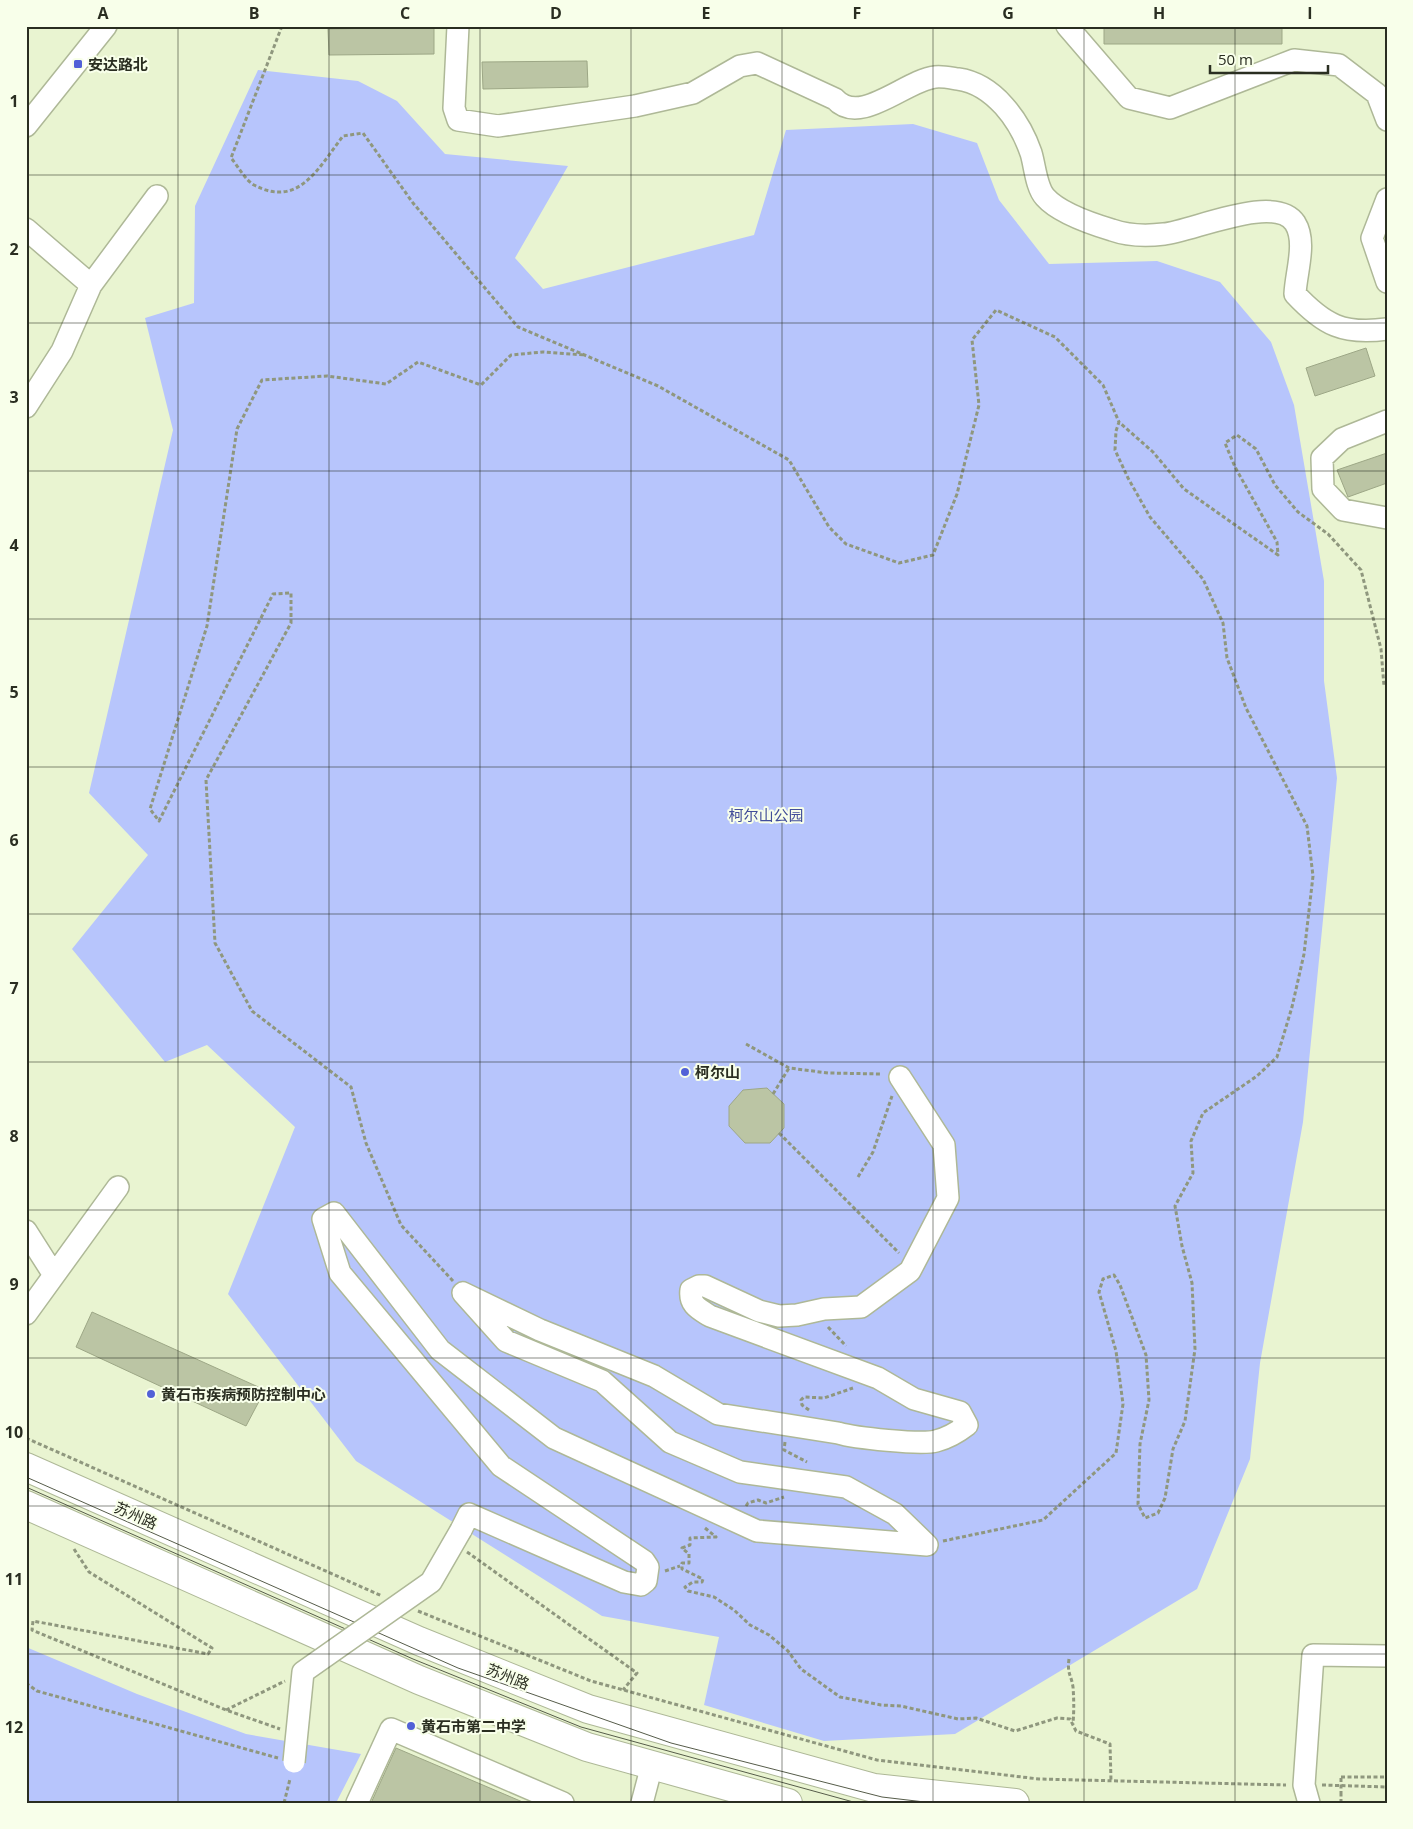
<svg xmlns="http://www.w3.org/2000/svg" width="1413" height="1829" font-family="'Open Sans','Noto Sans SC',sans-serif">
	<rect width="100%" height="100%" fill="#e9f4d1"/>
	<path fill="#b7c5fc" d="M258,70L358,81L397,101L445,154L568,166L515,258L543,289L754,235L786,130L913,124L977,143L999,200L1049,264L1157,261L1220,282L1271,342L1294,405L1324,581V681L1337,778L1303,1122L1260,1363L1250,1459L1197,1589L955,1734L824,1741L704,1705L719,1637L602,1616L356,1461L228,1294L295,1127L207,1045L165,1062L72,949L148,855L89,793L173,430L145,318L194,303L195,206Z
		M26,1647L137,1694L246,1734L361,1754L336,1803H26Z"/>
	<path fill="#bbc5a4" stroke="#9da786" d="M1104,26H1282V44H1104Z
		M434,27V54L329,55L328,29Z
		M587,61L588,87L483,89L482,62Z
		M1366,348L1375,376L1315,396L1306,368Z
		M1387,453V483L1348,497L1337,470Z
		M767,1088L784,1104V1128L770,1143H745L729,1126V1106L743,1090Z
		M92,1312L265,1390L246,1426L76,1347Z
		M396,1748L525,1803H371Z"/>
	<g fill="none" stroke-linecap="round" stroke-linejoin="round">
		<g stroke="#aeb897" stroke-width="24">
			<path id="minor" d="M458,26L454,108L458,120L498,126L635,106L693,93L740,66L757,63L835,99C860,127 906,80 935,77C942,76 951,78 958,79C994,84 1020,121 1031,153C1035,166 1036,187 1045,197C1059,213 1092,224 1112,230C1129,236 1147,236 1164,234C1193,231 1275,193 1295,223C1307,242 1296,272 1295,294C1324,325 1343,335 1387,329
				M1067,26L1129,98L1170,108L1294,60L1339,65L1377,94L1387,120
				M26,126L106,26
				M1387,199L1372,238L1387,282
				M26,229L91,285L62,351L26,407
				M91,285L157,196
				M1387,421L1342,439L1322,458L1323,489L1343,510L1387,518
				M26,1231L54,1275
				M26,1314L118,1187
				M461,1530L469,1514L624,1582L641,1585L646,1581L648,1567L644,1561L501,1466L340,1273L323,1219L334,1213L440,1350L554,1438L757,1531L927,1545L895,1514L846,1487L740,1472L670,1442L602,1381L506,1341L463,1293L540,1330L654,1376L718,1414L838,1433C855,1438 921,1445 936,1441C948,1438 958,1432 967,1425L960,1412L914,1399L878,1378L710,1316C699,1309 689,1305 691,1290L699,1286H705L759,1311L779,1316L797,1315L824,1309L861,1307L910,1271L948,1198L944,1145L900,1077
				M357,1803L391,1729L563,1803
				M642,1803L652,1765
				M1309,1803L1304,1785L1313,1655L1387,1656"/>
		</g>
		<g stroke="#aeb897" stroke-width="30">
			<path id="major" d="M26,1467L419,1641L588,1709L874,1788L1015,1803
				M26,1505L419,1680L587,1747L788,1803"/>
		</g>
		<path stroke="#8f977e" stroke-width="3" stroke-dasharray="4 2.5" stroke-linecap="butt" d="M282,26L231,158C238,166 245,180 254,185C299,209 319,167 343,136L363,133L413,203L518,327L658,386L789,460L829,527L846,544L899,563L933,555L957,494L979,405L972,340L996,310L1055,337L1103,385L1119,422
			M746,1044L789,1068L828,1073L882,1074
			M773,1094L789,1068
			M779,1133L899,1253
			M858,1177L873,1152L892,1096
			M453,1281L401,1225L366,1143L351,1087L252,1011L215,943L206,780L291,623V593L273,594L159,821L150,809L207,626L237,429L262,380L327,376L386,384L418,362L481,385L511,355L543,352L585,355
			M828,1327L846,1346
			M809,1410L802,1405L801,1400L804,1397L824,1398L853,1388
			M26,1438L382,1596
			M785,1442L784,1450L807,1462
			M746,1506L748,1503L758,1500L766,1503L784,1497
			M705,1528L716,1537L690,1538V1545L682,1548L689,1554V1563H682V1569L703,1579L702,1582H693L685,1587L688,1591L714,1597L734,1610L750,1625L769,1635L788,1651L801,1669L840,1697L881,1705L901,1706L958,1719L976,1718L1015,1731L1057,1718L1070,1719L1076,1731L1110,1744L1111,1781
			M943,1541L1043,1520L1116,1453L1123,1404L1116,1351L1099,1292L1103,1279L1114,1275L1120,1285L1146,1355L1149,1400L1140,1444L1138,1504L1145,1518L1158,1513L1165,1498L1173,1449L1185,1421L1195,1349L1192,1283L1182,1246L1175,1206L1193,1173L1191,1141L1203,1113L1257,1076L1277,1057L1292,1007L1304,954L1313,876L1307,826L1246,708L1227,658L1223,623L1203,579L1150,517L1128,478L1115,450L1116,431L1119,422L1153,452L1184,489L1278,555L1277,542L1235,467L1225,443L1237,435L1256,449L1275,485L1298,512L1328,534L1361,570L1381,649L1384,686H1387
			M74,1549L89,1572L212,1648L208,1654L33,1621L32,1630L226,1710L280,1729
			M467,1552L637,1673L623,1690
			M665,1571L680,1566
			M418,1611L591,1681L877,1760L1039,1779L1286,1785
			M1069,1659C1067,1674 1071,1674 1073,1687C1074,1700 1074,1711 1073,1724
			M26,1683L37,1691L278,1758
			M226,1710L285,1681
			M1341,1777H1387
			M1322,1785L1387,1787
			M284,1803L290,1779
			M1341,1803V1795"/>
		<use href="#minor" stroke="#fff" stroke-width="21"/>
		<use href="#major" stroke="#fff" stroke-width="28"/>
		<path stroke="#565c4a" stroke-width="1" d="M26,1477L458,1668L671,1743L882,1797L933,1803
			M26,1487L413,1659L581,1727L857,1803"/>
		<g stroke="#aeb897" stroke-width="24" stroke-linecap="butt">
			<path id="minor-bridge" d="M294,1762L303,1672L431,1582L461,1530"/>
		</g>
		<path stroke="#8f977e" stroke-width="3" stroke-dasharray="4 2.5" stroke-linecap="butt" d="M1341,1795V1777"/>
		<use href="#minor-bridge" stroke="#fff" stroke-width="21"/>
	</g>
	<path fill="none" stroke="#2a2e21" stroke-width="1" stroke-opacity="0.55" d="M178,26V1803M329,26V1803M480,26V1803M631,26V1803M782,26V1803M933,26V1803M1084,26V1803M1235,26V1803M26,175H1387M26,323H1387M26,471H1387M26,619H1387M26,767H1387M26,914H1387M26,1062H1387M26,1210H1387M26,1358H1387M26,1506H1387M26,1654H1387"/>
	<g fill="#5261d7" stroke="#f8ffea" stroke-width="2">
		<rect x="73" y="59" width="10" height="10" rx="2.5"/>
		<circle cx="685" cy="1072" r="5"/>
		<circle cx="151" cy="1394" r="5"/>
		<circle cx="411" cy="1726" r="5"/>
	</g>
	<g text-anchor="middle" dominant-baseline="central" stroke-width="4" stroke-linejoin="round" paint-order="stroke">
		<g font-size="15" font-weight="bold" fill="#2a2e21" stroke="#f8ffea" text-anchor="start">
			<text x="88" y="64">安达路北</text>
			<text x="695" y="1072">柯尔山</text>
			<text x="161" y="1394">黄石市疾病预防控制中心</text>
			<text x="421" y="1726">黄石市第二中学</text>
		</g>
		<g font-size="15" fill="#424e9a" stroke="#f8ffea">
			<text x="766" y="815">柯尔山公园</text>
		</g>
		<g font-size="15" fill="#2a2e21" stroke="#f8ffea">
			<text transform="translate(136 1515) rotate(24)">苏州路</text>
			<text transform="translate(508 1676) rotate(22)">苏州路</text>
		</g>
	</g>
	<rect width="1413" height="1829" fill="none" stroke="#f8ffea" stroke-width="55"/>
	<path d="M1210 65v8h118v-8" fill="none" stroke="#2a2e21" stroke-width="2.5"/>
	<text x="1218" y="65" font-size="15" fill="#2a2e21" stroke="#f8ffea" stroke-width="4" paint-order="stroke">50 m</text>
	<rect x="28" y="28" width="1358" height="1774" fill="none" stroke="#2a2e21" stroke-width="2"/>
	<g font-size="16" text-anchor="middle" font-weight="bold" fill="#2a2e21">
		<text x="103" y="19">A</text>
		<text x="254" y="19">B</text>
		<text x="405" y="19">C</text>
		<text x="556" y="19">D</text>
		<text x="706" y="19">E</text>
		<text x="857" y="19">F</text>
		<text x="1008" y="19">G</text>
		<text x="1159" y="19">H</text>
		<text x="1310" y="19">I</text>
		<text x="14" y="107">1</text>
		<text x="14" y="255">2</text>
		<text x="14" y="403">3</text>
		<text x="14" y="551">4</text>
		<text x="14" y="698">5</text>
		<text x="14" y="846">6</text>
		<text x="14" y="994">7</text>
		<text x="14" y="1142">8</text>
		<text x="14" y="1290">9</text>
		<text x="14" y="1438">10</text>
		<text x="14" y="1585">11</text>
		<text x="14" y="1733">12</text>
	</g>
</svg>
